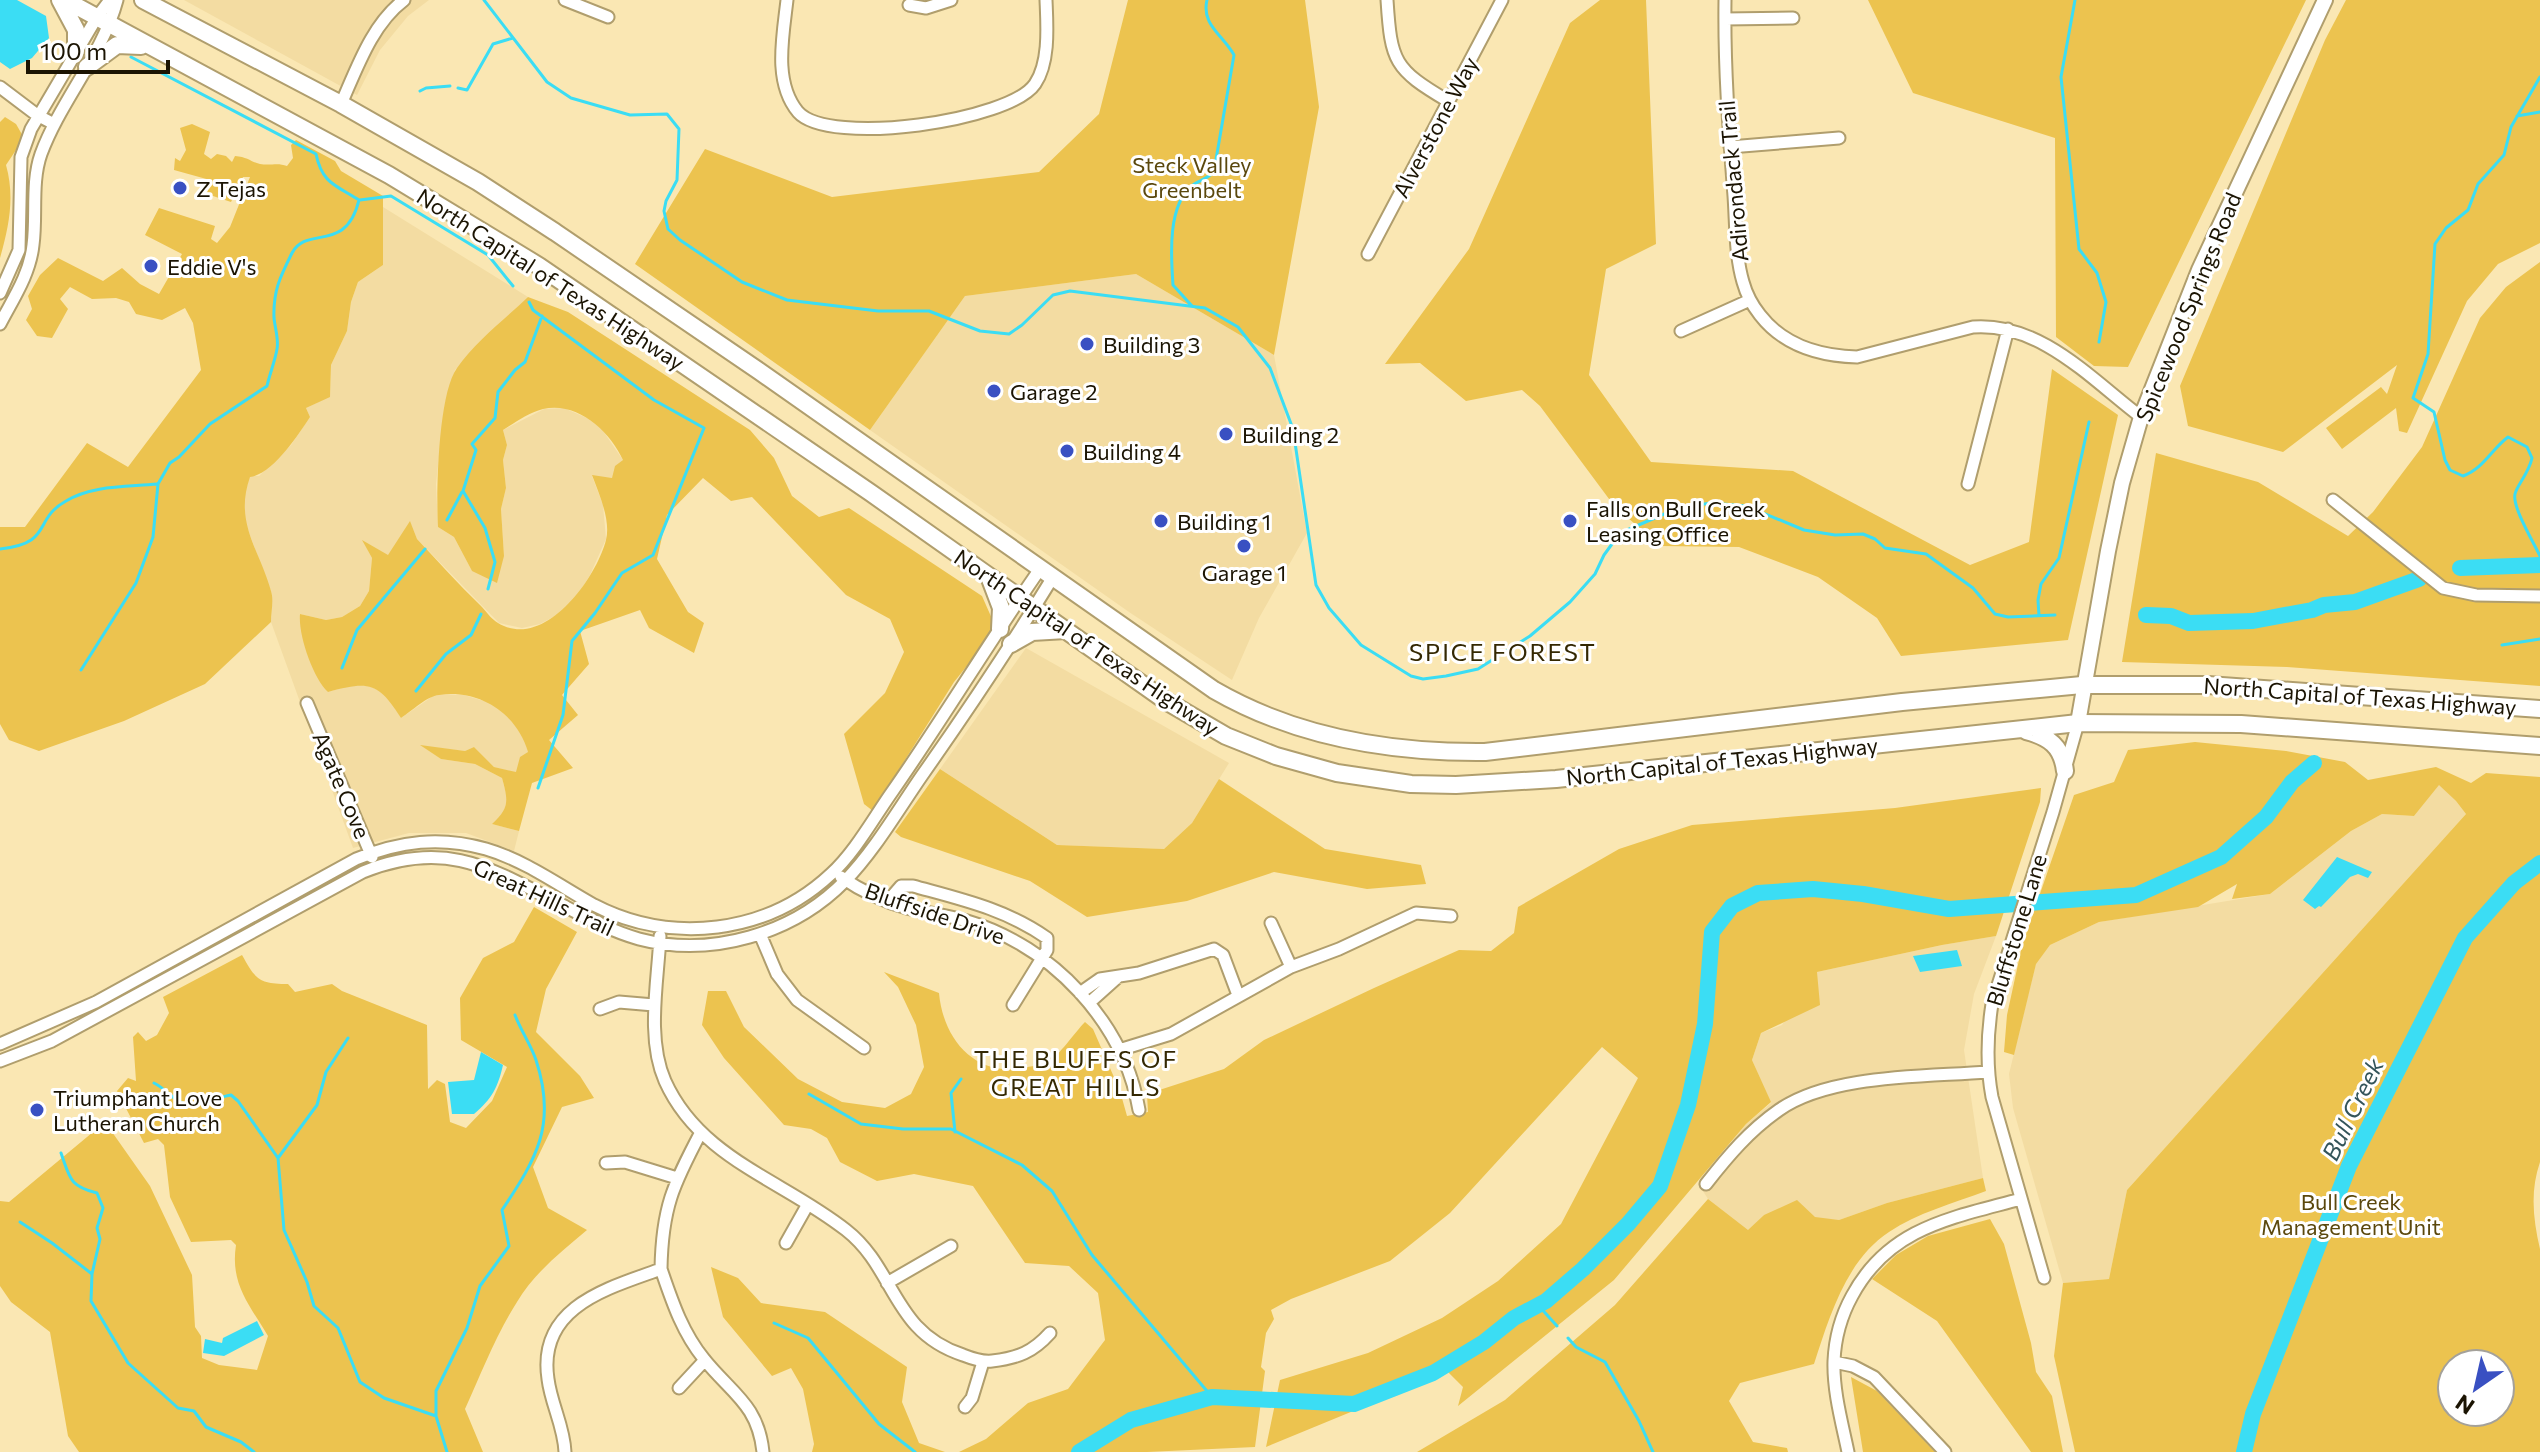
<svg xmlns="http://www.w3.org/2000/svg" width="2540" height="1452" font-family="Commissioner,sans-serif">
	<rect width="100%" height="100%" fill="#fae7b3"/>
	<path fill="#f3dca2" d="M184,0H429L408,16L380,50L357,95Z
		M383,207L528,297L455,370L445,404L436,484L438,527L454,537L472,571L504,556L501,509L506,488L503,460L507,445L503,430L544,409L564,408L587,418L601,428L623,460L612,478L592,476L603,505L606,539L590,575L576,598L557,615L540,624L522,628L499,623L417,539L410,522L388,556L363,541L372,558L369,591L360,606L342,617L326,620L300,614L328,692L355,684L372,687L387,695L401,718L436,694L464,695L491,703L510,717L525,741L528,752L517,773L494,767L474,747L465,751L422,746L441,759L475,764L502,778L507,797L504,814L492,824L519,831L514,851L466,833H409L353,848L271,622L272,594L245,522L244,494L250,476H259L291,445L310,417L306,408L330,396L331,365L347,331L351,302L358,282L383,265Z
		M1136,274L1274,355L1307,533L1259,618L1232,680L1129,612L870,430L965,296Z
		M1026,648L1229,763L1192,823L1164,849L1057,845L940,769Z
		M2439,784L2456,801L2466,814L2127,1190L2109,1279L2063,1283L2013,1108L2009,1074L2036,963L2050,945L2099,922L2270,894L2351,831L2382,814L2414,816Z
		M1996,936L1974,994L1964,1050L1983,1178L1887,1203L1839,1220L1764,1215L1748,1231L1708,1199L1698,1183L1746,1124L1771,1103L1752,1060L1761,1033L1782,1025L1817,972L1942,945Z"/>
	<path fill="#ecc34f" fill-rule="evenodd" d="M1128,0H1305L1319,107L1274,355L1136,274L965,296L870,430L635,264L705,149L832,197L1039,172L1099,114Z
		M1600,0H1646L1656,244L1606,269L1589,375L1651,462L1793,471L1970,565L2029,542L2052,369L2118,415L2068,640L1901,656L1877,618L1818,577L1739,547L1661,546L1615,507L1540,406L1522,390L1466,401L1420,363L1385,364L1469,249L1570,23Z
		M1868,0H2306L2128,367L2094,366L2056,337L2055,138L1913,93Z
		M2346,0H2540V243L2498,264L2467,301L2407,433L2399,431L2396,408L2342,449L2326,428L2381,387L2387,394L2397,365L2283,452L2188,426L2180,386L2325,40Z
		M5,117L16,124L24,138L6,165C15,197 9,226 0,258V122Z
		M192,124L210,132L204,154L211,159L217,154L226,156L232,162L235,156C248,157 251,162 260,164C271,166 277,162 287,166L293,158L291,145L296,140L335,161L341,171L383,196V265L358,282L351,302L347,331L331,365L330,397L306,408L310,417C298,435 273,474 250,477C234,523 259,548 271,591C274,600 271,612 271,622L205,684L124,721L39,751L9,740L0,724V527H25L87,443L128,467L201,370L193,323L185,308L162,320L136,314L129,302L116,298L92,299L70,287L60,299L68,309L52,338L37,336L26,320L32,309L28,296L40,275L58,258L103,281L122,268L140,284L159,294L182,254L145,235L159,208L215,226L211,239L217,243L230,227L250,177H243L231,202L207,194L210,180L174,170L175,158L180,161L186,150L180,128Z
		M2540,262V686L2287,667L2122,662L2156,453L2258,482L2348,536L2373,512L2422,447L2480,318L2506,287Z
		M528,297L568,312L750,430L774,458L792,496L819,517L849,508L982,596L993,621L987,641L954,682L873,811L864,804L844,734L885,693L904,652L890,619L846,595L752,497L731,501L703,478L667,515L657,559L688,612L704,623L694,653L649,628L640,610L580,631L589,664L562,695L578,715L549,740L573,768L532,783L519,831L492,824C510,808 508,800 502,778L475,764L441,759L420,745L465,751L474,747L494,767L516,772L520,757L528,752C517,714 480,689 439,695C427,696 412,711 401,718C378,682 369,681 328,692C313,678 298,635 300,614L326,620L342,617L360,606L369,591L372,558L362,540L388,555L410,521L417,539C438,561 458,584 480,605C486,611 491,619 498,623C544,651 596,579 606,540C611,520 599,494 592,475L612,478L615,466L623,460C610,431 577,401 543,409C528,413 516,422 503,430L507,445L503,460L506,488L501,509L504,556L497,583L472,571L454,537L438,527C436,493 438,394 457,368C476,341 504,320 528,297Z
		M2195,742L2286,751L2345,762L2368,780L2436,767L2471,783L2486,773L2540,777V1162C2530,1191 2533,1219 2540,1249V1452H2075L2054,1356L2063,1283L2109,1279L2127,1190L2466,814L2456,801L2439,785L2414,816L2382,814L2351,831L2270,894L2232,899L2237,884L2198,907L2099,922L2050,945L2036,964L2014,1055L2004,1052L2007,1015L2022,946L2074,795L2114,782L2128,750ZM2452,1364H2500V1412H2452Z
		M940,769L1057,845L1164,849L1192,823L1219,779L1325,849L1421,865L1426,884L1367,889L1274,872L1187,901L1087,917L1030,881L901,837L895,832Z
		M2041,788L2040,802L1996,936L1942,945L1817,972L1820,1005L1761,1033L1752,1060L1771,1102L1746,1124L1614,1280L1458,1406L1463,1387L1448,1372L1266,1447L1280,1380L1368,1353L1442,1318L1498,1281L1561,1224L1638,1078L1602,1047L1450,1213L1390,1261L1291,1299L1271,1310L1274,1319L1266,1333L1261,1367L1265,1371L1255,1447L1147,1452H959L986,1439L1028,1403L1068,1389L1105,1340L1098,1293L1069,1266L1025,1263L973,1186L914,1174L877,1181L840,1162L827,1138L811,1129L784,1125L724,1058L702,1025L708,991H726L744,1027L798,1079L842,1102L885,1108L911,1094L924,1067L916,1025L898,987L884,972L939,993C943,1038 974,1077 1023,1068C1030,1066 1042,1066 1047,1063C1059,1056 1075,1032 1085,1022L1093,1029L1120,1091L1127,1116L1148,1112L1147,1094L1224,1069L1264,1040L1374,988L1459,950L1491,951L1514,933L1518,907L1619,849L1692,825L1895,808Z
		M534,907L577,932L546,989L536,1032L580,1076L594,1098L562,1107L533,1167L548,1208L587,1230C562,1251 534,1273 517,1302C496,1335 481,1374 465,1409L483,1452H79L68,1436L50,1332L11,1302L0,1286V1201L9,1202L105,1122L150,1186L192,1275L195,1327L201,1336L202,1358L219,1365L257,1370L268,1336C249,1304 230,1284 236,1245L231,1240L191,1242L170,1197L164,1145L158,1139L144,1143L117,1091L128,1078L136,1081L133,1037L138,1032L146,1041L157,1035L169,1013L163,997L242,955C256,980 259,984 288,984L295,992L332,984L342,991L427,1025L428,1089L437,1080L445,1084L450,1122L466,1128L492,1101L507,1067L461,1040L460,998L483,958L514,942Z
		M1983,1178L1986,1191C1954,1203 1917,1213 1889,1232C1846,1260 1829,1318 1814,1364L1740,1383L1729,1401L1753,1442L1787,1448L1788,1452H1417L1505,1400L1615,1305L1708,1199L1748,1230L1764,1215L1797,1200L1815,1217L1839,1220L1887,1203Z
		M1990,1219L2004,1244L2031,1343L2036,1372L2052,1396L2063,1452H2031L1937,1321L1872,1279L1896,1255L1928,1236Z
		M711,1267L738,1278L761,1303L825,1312L907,1367L902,1402L919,1443L945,1452H812L814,1444L803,1389L791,1368L772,1376L723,1317Z
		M1851,1377L1877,1391L1935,1452H1863Z"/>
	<path fill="#3bddf4" d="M0,0H17L46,16L49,38L32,58L10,69L0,62Z
		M2337,857L2372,872L2368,878L2358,874L2350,877L2321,907L2319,906L2315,909L2303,900Z
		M1957,950L1962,966L1920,972L1913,956Z
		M481,1052L503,1065C498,1087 492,1099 474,1114H452L448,1082L474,1080Z
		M257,1321L264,1335L224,1356L203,1353L205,1339L222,1343L223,1338Z"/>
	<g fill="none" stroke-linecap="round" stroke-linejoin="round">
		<path stroke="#3bddf4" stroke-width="3" d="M484,0L547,82L571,98L630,115L667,114L679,129L677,180L666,201L664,211L668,229L680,240L742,282L787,300L878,311H929L980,331L1009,334L1022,325L1053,295L1070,291L1205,308L1238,327L1270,368L1293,429L1316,585L1329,608L1361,645L1411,676L1423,679L1446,676L1478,669L1530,636L1570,602L1595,574L1604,555L1620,533L1678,508L1711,503L1746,506L1804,530L1835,535L1863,534L1875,539L1885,548L1926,554L1973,588L1995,614L2008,617L2055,615
			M2075,0L2061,77L2079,249L2097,273L2106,302L2099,342
			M2540,77L2511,127L2504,155L2478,184L2468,210L2446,228L2435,244L2428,354L2413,398L2434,412L2445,460L2450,470L2463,476C2483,469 2491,450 2508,437L2527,447L2532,458C2529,473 2517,485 2515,494C2512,507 2534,543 2540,556
			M458,88L467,90L493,44L513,38
			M420,91L426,88L450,86
			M2517,116L2540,112
			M360,200L391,196L488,255L513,286
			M529,302L533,310L654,400L704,428L653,555L622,573L595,613L572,641L563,715L538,788
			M1192,306L1173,285C1171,257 1167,204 1193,185C1200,180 1208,179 1214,171L1234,55C1223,35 1201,25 1207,0
			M447,520L462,492
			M0,549C54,543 32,520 66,501C92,485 127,487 157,484
			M488,589L495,562L485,528L463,491L476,450L472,444L495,418L498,392L515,370L525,362L542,316
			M2039,616L2038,600L2041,584L2059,558L2089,422
			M2502,645L2540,639
			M342,668L357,630L425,549
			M81,670L136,583L153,537L158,484L170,463L179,457L210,424L267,386C270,373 275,361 277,349C279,340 275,328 274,318C273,291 280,277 292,253C307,225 346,254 359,200C335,185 322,183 316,154L131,57
			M416,691L446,654L471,635L481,614
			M154,1083C165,1088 175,1102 187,1105C194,1108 221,1096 231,1095L238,1101L278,1158L284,1230L307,1282L314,1306L338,1328L360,1382L384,1398L436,1416L447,1452
			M809,1094L861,1124L903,1129H951L1022,1165L1052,1191L1092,1255L1212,1397
			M955,1132L951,1093L961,1079
			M61,1153C70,1178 69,1186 97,1193L103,1208L97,1228L100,1239L92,1274L91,1301L128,1363L178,1408L194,1411L206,1427L241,1442L254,1452
			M278,1158L317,1105L326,1072L348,1038
			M20,1222L52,1243L92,1274
			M1538,1305L1557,1326
			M774,1323L808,1338L879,1424L915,1452
			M1568,1338L1576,1347L1605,1362L1639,1421L1653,1452
			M436,1415V1391L467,1328L480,1286L509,1246L502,1210C537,1158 557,1124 536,1060C531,1045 521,1031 515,1015"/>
		<path stroke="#3bddf4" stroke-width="16" d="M2460,568L2540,565
			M2146,615L2171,616L2189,623L2253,621L2312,610L2324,605L2355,602L2419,579
			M1079,1452L1131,1420L1212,1397L1354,1404L1433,1373L1484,1342L1514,1318L1546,1301L1583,1269L1628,1224L1660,1186L1688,1105L1705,1024L1712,932L1732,906L1758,893L1813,889L1863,894L1949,909L2136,895L2221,857L2266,817L2292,782L2314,763
			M2244,1452L2253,1414L2349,1166L2465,938L2514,883L2540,863"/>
		<g stroke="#b09e6d" stroke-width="15">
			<path id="minor" d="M565,0L608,17
				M787,0C783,36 773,82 798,112C829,147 1010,121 1035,84C1050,62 1047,25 1046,0
				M1387,0C1391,62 1394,69 1448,101
				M1725,0C1724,66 1729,131 1734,196C1736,224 1735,255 1743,282C1746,293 1752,305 1760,315C1784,346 1820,356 1857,357L1973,327C2040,322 2091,379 2141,417
				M909,5L926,8L951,0
				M1725,19L1793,18
				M0,87L37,115L54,124
				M341,104C357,68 372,24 404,0
				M1730,147L1839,138
				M1368,254L1502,0
				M0,293L19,250L21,157L31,129L97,17L110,0
				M0,324C13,299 30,274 33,245C37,216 31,182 41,154C61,100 102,56 117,0
				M1681,331L1750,300
				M1968,484L2008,329
				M2333,500L2443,588L2476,595L2540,596
				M307,703L372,857
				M841,877C860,890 885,902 907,908C927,913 947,915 967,921C1052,946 1124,1022 1139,1110
				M888,901L901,886H913C960,899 1006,909 1047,938V950L1013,1005
				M1271,923L1291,967
				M760,934L777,974L797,1000L864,1048
				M660,936C658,981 646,1038 665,1081C700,1159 783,1180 846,1230C896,1269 892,1332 963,1355C973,1359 982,1362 992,1361C1018,1358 1033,1352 1050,1333
				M1080,993L1100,979L1139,973L1214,949L1223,955L1238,995
				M1089,1003L1118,977
				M600,1009L619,1002L654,1005
				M0,1044L96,1002L356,859C400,841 440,836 486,849C524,860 560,886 594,905C671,945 767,934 831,874C855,852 873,819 892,792C943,719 989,642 1040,569
				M1119,1050L1171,1034L1291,967L1339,949L1416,913L1451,916
				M0,1061L52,1041L363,872C445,839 489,867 562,905C587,918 611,931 639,939C711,958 793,934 845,881C875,850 898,810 923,774C968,710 1012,644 1053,577
				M606,1163L625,1162L677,1178
				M1706,1184C1728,1156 1749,1131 1779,1110C1830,1074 1926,1077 1987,1072
				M786,1243L808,1204
				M661,1269C662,1208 673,1185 701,1132
				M2044,1278L1992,1097C1986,1065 1987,1036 1992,1004L2053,812L2078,723
				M887,1283L951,1246
				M1834,1362L1853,1366L1874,1377L1945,1452
				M679,1388L705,1360
				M965,1407L972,1398L983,1362
				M565,1452C564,1426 551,1404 548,1379C537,1306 609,1288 661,1269C672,1301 682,1332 704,1359C731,1393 758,1404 763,1452
				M1848,1452C1842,1423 1833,1391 1834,1361C1835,1338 1841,1316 1852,1296C1889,1227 1952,1218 2021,1199"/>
		</g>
		<g stroke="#b09e6d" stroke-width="18">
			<path id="major" d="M2078,723L2108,551L2122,483L2141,417L2199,270L2325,0"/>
		</g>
		<g stroke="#b09e6d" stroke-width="20">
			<path id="highway" d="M60,0L76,30V51
				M65,0L389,175L539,266L871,493L1166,701L1226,736L1276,756L1337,773L1411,784L1456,785L1556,779L2078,723L2241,724L2540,746
				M143,0L341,104L478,182L555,232L759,371L1214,690C1297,738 1390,753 1485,752L1902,702L2082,685H2208L2540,709
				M87,67L117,45L141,46
				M990,579L1001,608L1000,629
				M1011,644L1032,632L1066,630
				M2026,731C2049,737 2062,746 2065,771"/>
		</g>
		<use href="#minor" stroke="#fff" stroke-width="11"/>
		<use href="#major" stroke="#fff" stroke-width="14"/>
		<use href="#highway" stroke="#fff" stroke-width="16"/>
	</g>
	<g fill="#3950c2" stroke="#fff" stroke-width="3">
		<circle cx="180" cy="188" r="8"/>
		<circle cx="151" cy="266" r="8"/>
		<circle cx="1087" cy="344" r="8"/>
		<circle cx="994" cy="391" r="8"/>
		<circle cx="1226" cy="434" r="8"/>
		<circle cx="1067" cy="451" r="8"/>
		<circle cx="1161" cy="521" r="8"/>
		<circle cx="1570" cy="521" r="8"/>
		<circle cx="1244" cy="546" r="8"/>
		<circle cx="37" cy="1110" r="8"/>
	</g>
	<g text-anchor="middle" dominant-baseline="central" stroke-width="6" stroke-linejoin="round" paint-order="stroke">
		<g font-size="22" fill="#1b1403" stroke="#fff">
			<text transform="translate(1435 127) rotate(-62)">Alverstone Way</text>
			<text transform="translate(1733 181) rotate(-95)">Adirondack Trail</text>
			<text transform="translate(551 279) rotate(33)">North Capital of Texas Highway</text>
			<text transform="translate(2188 307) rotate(-68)">Spicewood Springs Road</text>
			<text transform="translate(1087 642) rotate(34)">North Capital of Texas Highway</text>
			<text transform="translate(2360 696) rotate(4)">North Capital of Texas Highway</text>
			<text transform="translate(1722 761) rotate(-6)">North Capital of Texas Highway</text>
			<text transform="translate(342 785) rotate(67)">Agate Cove</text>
			<text transform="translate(544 897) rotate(25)">Great Hills Trail</text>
			<text transform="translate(935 913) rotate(19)">Bluffside Drive</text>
			<text transform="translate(2016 930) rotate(-73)">Bluffstone Lane</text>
		</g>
		<g font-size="22" fill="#5b480d" stroke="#fff">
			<text x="1192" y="164">Steck Valley<tspan x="1192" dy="25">Greenbelt</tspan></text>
			<text x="2351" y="1201">Bull Creek<tspan x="2351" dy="25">Management Unit</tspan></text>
		</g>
		<g font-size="22" fill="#1b1403" stroke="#fff" text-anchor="start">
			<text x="196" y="188">Z Tejas</text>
			<text x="167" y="266">Eddie V's</text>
			<text x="1103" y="344">Building 3</text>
			<text x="1010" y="391">Garage 2</text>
			<text x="1242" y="434">Building 2</text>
			<text x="1083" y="451">Building 4</text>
			<text x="1586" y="508">Falls on Bull Creek<tspan x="1586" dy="25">Leasing Office</tspan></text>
			<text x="1177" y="521">Building 1</text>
			<text x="1244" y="572" text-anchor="middle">Garage 1</text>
			<text x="53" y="1097">Triumphant Love<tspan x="53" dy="25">Lutheran Church</tspan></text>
		</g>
		<g font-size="24" letter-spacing="2" fill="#342802" stroke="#fff">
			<text x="1503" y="651">SPICE FOREST</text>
			<text x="1076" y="1058">THE BLUFFS OF<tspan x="1076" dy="28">GREAT HILLS</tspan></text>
		</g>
		<g font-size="24" font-style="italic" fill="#34555a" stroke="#fff">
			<text transform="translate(2352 1109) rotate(-64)">Bull Creek</text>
		</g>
	</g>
	<g transform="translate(2476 1388) rotate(214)"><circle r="38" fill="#ffffff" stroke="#a4a19a" stroke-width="2"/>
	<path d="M0-6L14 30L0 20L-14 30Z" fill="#3950c2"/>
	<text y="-12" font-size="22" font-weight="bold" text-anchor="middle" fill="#1b1403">N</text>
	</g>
	<path d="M28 60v12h140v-12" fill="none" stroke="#1b1403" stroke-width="4"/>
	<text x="40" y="60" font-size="24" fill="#1b1403" stroke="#ffffff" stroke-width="6" paint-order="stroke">100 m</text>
</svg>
